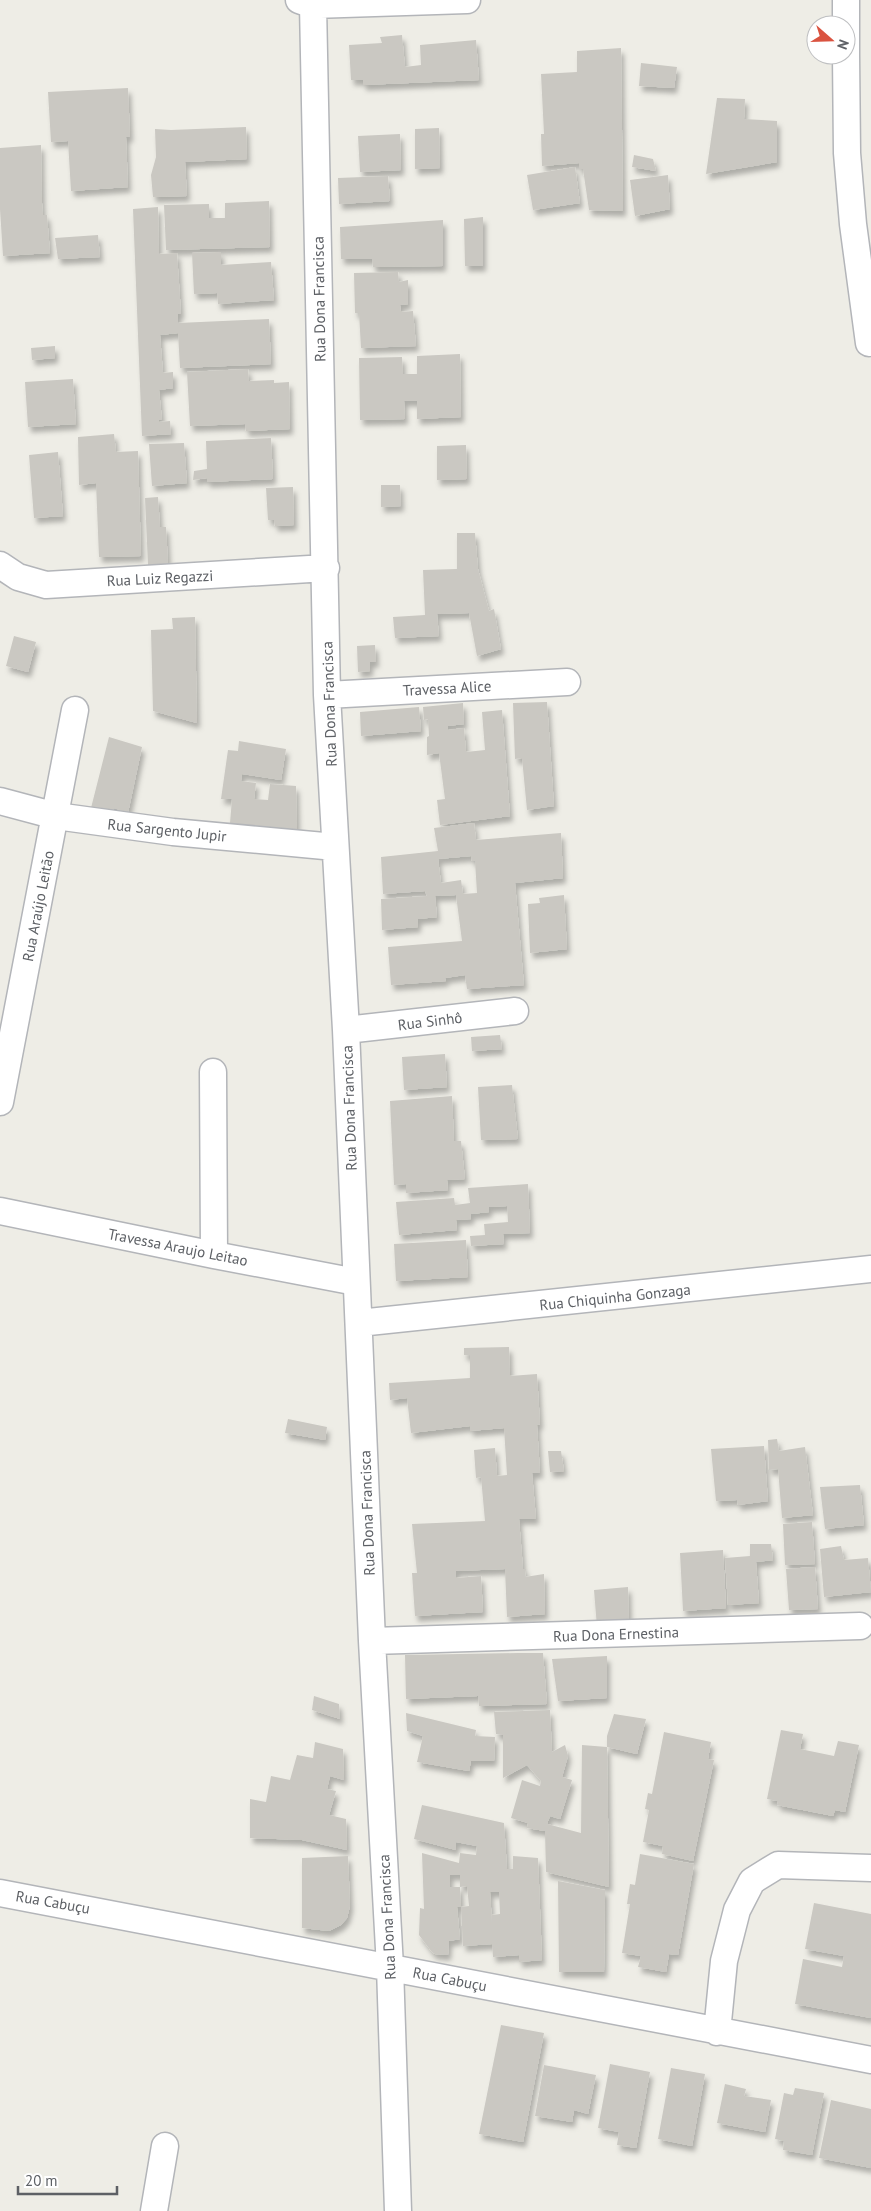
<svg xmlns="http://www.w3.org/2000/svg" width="871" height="2211" font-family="'PT Sans',sans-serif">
	<defs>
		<filter id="shadow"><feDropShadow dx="3" dy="5.5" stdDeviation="2.5" flood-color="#0004"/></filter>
	</defs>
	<rect width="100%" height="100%" fill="#eeede6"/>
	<path fill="#cac8c2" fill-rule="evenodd" filter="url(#shadow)" d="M402,35L405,67L421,65L420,45L476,40L479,80L363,85V80H351L349,45L382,43L380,37Z
		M621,48L623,211L589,210L583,169H579V163L542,166L541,134H544L541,74L577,72V51Z
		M641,63L677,67L674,88L639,86Z
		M128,88L130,137H126L128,187L71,191L68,141L51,142L48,92Z
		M717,98L745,99L744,119L777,121V162L706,174Z
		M246,127L247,159L185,162L187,196L153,197L151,175L156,157L155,129L171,130Z
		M439,128L440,168L415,169V129Z
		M400,134L401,170L360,172L358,136Z
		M41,145L42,203L43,215H47L50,253L3,256L0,209V148Z
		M634,155L653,159L656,171L632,167Z
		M575,167L580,203L533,210L527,175Z
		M668,175L670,209L635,216L630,180Z
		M388,176L390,201L339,204L338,178Z
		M269,201L270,247L166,250L164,205L209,204V218H225V203Z
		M158,207L159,254L177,253L181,314H178V323L269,319L271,364L180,368L178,333L160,335L163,373L173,372V388L159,390L162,420H159V422L170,421L171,434L142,436L133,209Z
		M483,217V266H465L464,219Z
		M443,220V266L373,267L372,259H341L340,227Z
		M98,235L100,257L58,259L55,238Z
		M221,252V265L271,262L274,300L218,304L217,293L194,294L192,253Z
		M398,272L399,282L408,280V304L400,305L401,312L413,311L416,346L361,348L359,313H355L354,273Z
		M55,346V358L32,360L31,348Z
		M460,354L461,417L417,419V401H404L405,419L360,420L359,358L402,357L403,374H417V356Z
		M248,369L249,381L274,380V383L289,382L290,429L246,431L245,424L190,426L187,372Z
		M73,379L76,424L28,427L25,382Z
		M114,434L116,452L138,451L141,556L99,557L96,483L79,485L78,437Z
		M271,438L273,479L207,482V478L193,480L194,471L207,469L206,441Z
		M184,443L187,483L152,486L149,444Z
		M466,445L467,479L437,480V446Z
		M58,452L63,516L34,518L29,455Z
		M381,485H400L401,506L381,507Z
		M293,487L294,525L275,526L274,520H268L266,488Z
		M158,497L160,527H166L168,564L148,565L145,498Z
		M457,533H475L478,569L489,611L494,609L501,649L477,656L469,613L437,614L439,636L395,638L393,617L425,615L423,570L457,569Z
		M195,617L197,723L153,711L151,630L173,629L172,618Z
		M14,636L36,642L28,672L6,666Z
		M375,645L376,662H370V671L358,672L357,646Z
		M547,702L554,806L527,810L522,758L515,759L513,703Z
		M463,703L464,724L448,726V730L464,728L466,752L485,750L482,712L502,710L510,816L440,825L437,800L445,799L439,753L427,755V737L429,736L428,719L424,720L423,707Z
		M419,707L421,731L361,736L360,712Z
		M109,737L142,747L128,813L114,808L112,815L91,808Z
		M239,741L286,749L281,780L242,774L241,781L256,783L254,799L268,800L270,784L296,786L297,829L230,823L232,799H221L228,750L238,751Z
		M474,823L476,840L561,833L563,878L515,883L524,985L467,989L465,975L445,978L446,981L391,985L388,947L462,941L456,895L435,896L437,917L418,919V927L382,930L381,899L427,896L425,891L383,894L381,857L438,851L434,828ZM471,856L472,861H475L477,893L463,894L461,880L441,883L438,859Z
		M564,895L567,949L530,953L528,904L540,903L539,898Z
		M500,1035L502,1049L472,1051L471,1037Z
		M445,1054L447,1087L404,1090L402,1057Z
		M512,1085L518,1139L481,1140L478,1087Z
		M452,1096L454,1141H461L465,1179L447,1180L448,1190L406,1193V1184L394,1185L390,1101Z
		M528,1184L530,1233L503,1234L504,1244L471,1246L470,1236L485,1235L484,1224L508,1222L507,1206L489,1207V1212L471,1214V1219L456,1220L457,1230L399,1235L396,1202L454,1198L455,1205L470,1203L468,1188Z
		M466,1240L468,1277L396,1281L394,1244Z
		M509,1347L510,1376L537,1374L540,1424L537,1425L540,1473H532L536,1519H519L523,1569H526L525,1577L544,1574L545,1614L507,1617L505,1569L456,1571V1578L481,1576L483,1612L415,1616L412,1573H417L412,1524L485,1521L481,1477L476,1478L474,1450L495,1448L497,1476L507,1475L504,1428L470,1431V1426L411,1433L407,1398L390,1400L389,1383L470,1378V1355H464V1348Z
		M288,1419L327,1427L325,1440L285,1433Z
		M777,1439L779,1451L805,1447L813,1515L782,1518L778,1469L769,1470L768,1440Z
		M764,1446L768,1501L738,1505L737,1500L716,1501L711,1449Z
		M548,1451H561L564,1471L550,1472Z
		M860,1485L864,1525L825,1529L820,1487Z
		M812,1522L815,1564L785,1565L783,1524Z
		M750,1544H771L773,1560L756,1562L759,1603L728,1605L725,1558L750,1556Z
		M841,1546L844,1560L868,1558L871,1592L824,1597L820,1549Z
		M723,1550L726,1608L683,1611L680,1553Z
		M815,1567L818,1609L789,1610L786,1569Z
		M628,1587L629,1625L597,1627L594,1590Z
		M519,1653H543L547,1704L479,1706L478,1696L406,1699L405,1655Z
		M607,1656V1698L558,1701L552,1659Z
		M314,1696L339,1704L340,1719L312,1710Z
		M550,1710L552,1752L565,1745L568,1756L562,1777L572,1780L560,1819L550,1816L547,1824L581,1833L582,1745L607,1747L609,1887L546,1872L545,1831L527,1828L528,1823L511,1818L522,1780L540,1786L541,1781L527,1765L503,1778V1735L496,1734L494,1712Z
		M406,1713L476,1730L475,1736L495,1737L494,1761H471L469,1771L417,1762L423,1736L407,1731Z
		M614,1714L646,1719L637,1754L607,1747V1736Z
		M781,1730L803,1734L800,1749L834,1756L838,1741L859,1745L845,1812L835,1810L833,1816L777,1805L778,1801L767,1799Z
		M664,1732L711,1742L708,1759L714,1760L693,1861L662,1854L663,1846L643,1842L649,1810L645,1809L648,1793L652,1794Z
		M315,1742L343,1749L344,1780L330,1776L327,1789L336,1791L329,1815L346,1819L347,1850L302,1840L250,1838V1799L266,1802L271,1776L290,1780L297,1755L313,1758Z
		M422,1805L504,1823L507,1869H513V1856L538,1858L542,1960L519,1962V1955L493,1957L492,1944L463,1946L461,1907L469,1906L467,1886L460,1887V1875H450V1887H460L461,1907H457L460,1939L449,1941L448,1955L435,1954L432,1952L419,1935L420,1908L424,1909L422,1853L459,1863L460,1853L476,1855L477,1846L456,1842V1850L414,1839ZM490,1892H499L500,1914L492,1915V1923Z
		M640,1854L694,1864L678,1955L669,1954L666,1972L638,1967L641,1956L622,1953L630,1904H627L630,1884L635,1885Z
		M348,1856L350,1906L347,1918L341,1925L329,1931L302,1928V1858Z
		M558,1881L605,1890L604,1972H559Z
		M814,1903L871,1914V2018L795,2004L803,1959L842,1967L844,1956L805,1949Z
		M501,2025L544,2033L523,2142L479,2134Z
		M610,2064L650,2072L636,2148L617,2145L619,2132L598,2128Z
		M544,2065L596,2075L588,2114L574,2110L572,2122L535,2116Z
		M671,2068L705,2074L692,2146L658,2139Z
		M725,2084L746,2089L744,2096L771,2100L765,2132L717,2123Z
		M795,2088L824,2093L812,2155L783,2150L784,2141L775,2139L784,2093L793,2095Z
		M831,2100L871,2109V2168L819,2158Z"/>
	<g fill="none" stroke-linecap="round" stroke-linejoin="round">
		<g stroke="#b3b5b9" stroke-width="29">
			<path id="street" d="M299,0L313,5L467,0
				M313,5L327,695L346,1030L372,1641L390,1967L398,2211
				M846,55L847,153L853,224L869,343
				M846,55V0
				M0,565L18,577L46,585L326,568
				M327,695L567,682
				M0,801L56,816L173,832L335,847
				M346,1030L515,1011
				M213,1072L214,1255
				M0,1102L75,710
				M0,1211L214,1255L356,1282
				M359,1323L871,1269
				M372,1641L860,1626
				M0,1893L871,2060
				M717,2032L724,1961L737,1910L752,1881L778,1865L871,1868
				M154,2211L165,2146"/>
		</g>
		<use href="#street" stroke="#fff" stroke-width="26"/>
	</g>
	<g text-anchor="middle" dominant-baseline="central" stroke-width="5" stroke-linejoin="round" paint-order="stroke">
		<g font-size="15" fill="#5d6065" stroke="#fff">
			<text transform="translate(319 299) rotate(-91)">Rua Dona Francisca</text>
			<text transform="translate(160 578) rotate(-3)">Rua Luiz Regazzi</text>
			<text transform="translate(447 688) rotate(-3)">Travessa Alice</text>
			<text transform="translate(329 704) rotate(-92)">Rua Dona Francisca</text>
			<text transform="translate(167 830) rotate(6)">Rua Sargento Jupir</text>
			<text transform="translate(38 906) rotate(-79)">Rua Araújo Leitão</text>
			<text transform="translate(430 1021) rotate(-7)">Rua Sinhô</text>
			<text transform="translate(349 1108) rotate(-92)">Rua Dona Francisca</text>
			<text transform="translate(178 1247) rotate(11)">Travessa Araujo Leitao</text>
			<text transform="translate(615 1297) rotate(-6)">Rua Chiquinha Gonzaga</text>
			<text transform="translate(367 1513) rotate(-92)">Rua Dona Francisca</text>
			<text transform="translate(616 1634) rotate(-2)">Rua Dona Ernestina</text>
			<text transform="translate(53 1902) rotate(10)">Rua Cabuçu</text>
			<text transform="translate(387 1917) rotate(-93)">Rua Dona Francisca</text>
			<text transform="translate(450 1979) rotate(11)">Rua Cabuçu</text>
		</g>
	</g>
	<g transform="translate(831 40) rotate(110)"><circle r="24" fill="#ffffff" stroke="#bebfc1"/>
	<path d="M0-4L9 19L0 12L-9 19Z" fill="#da5340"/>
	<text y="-8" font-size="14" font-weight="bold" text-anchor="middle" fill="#5d6065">N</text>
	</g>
	<path d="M18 2186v8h99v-8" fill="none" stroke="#5d6065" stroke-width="2.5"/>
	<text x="25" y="2186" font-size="15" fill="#5d6065" stroke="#ffffff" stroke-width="4" paint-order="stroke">20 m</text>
</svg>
